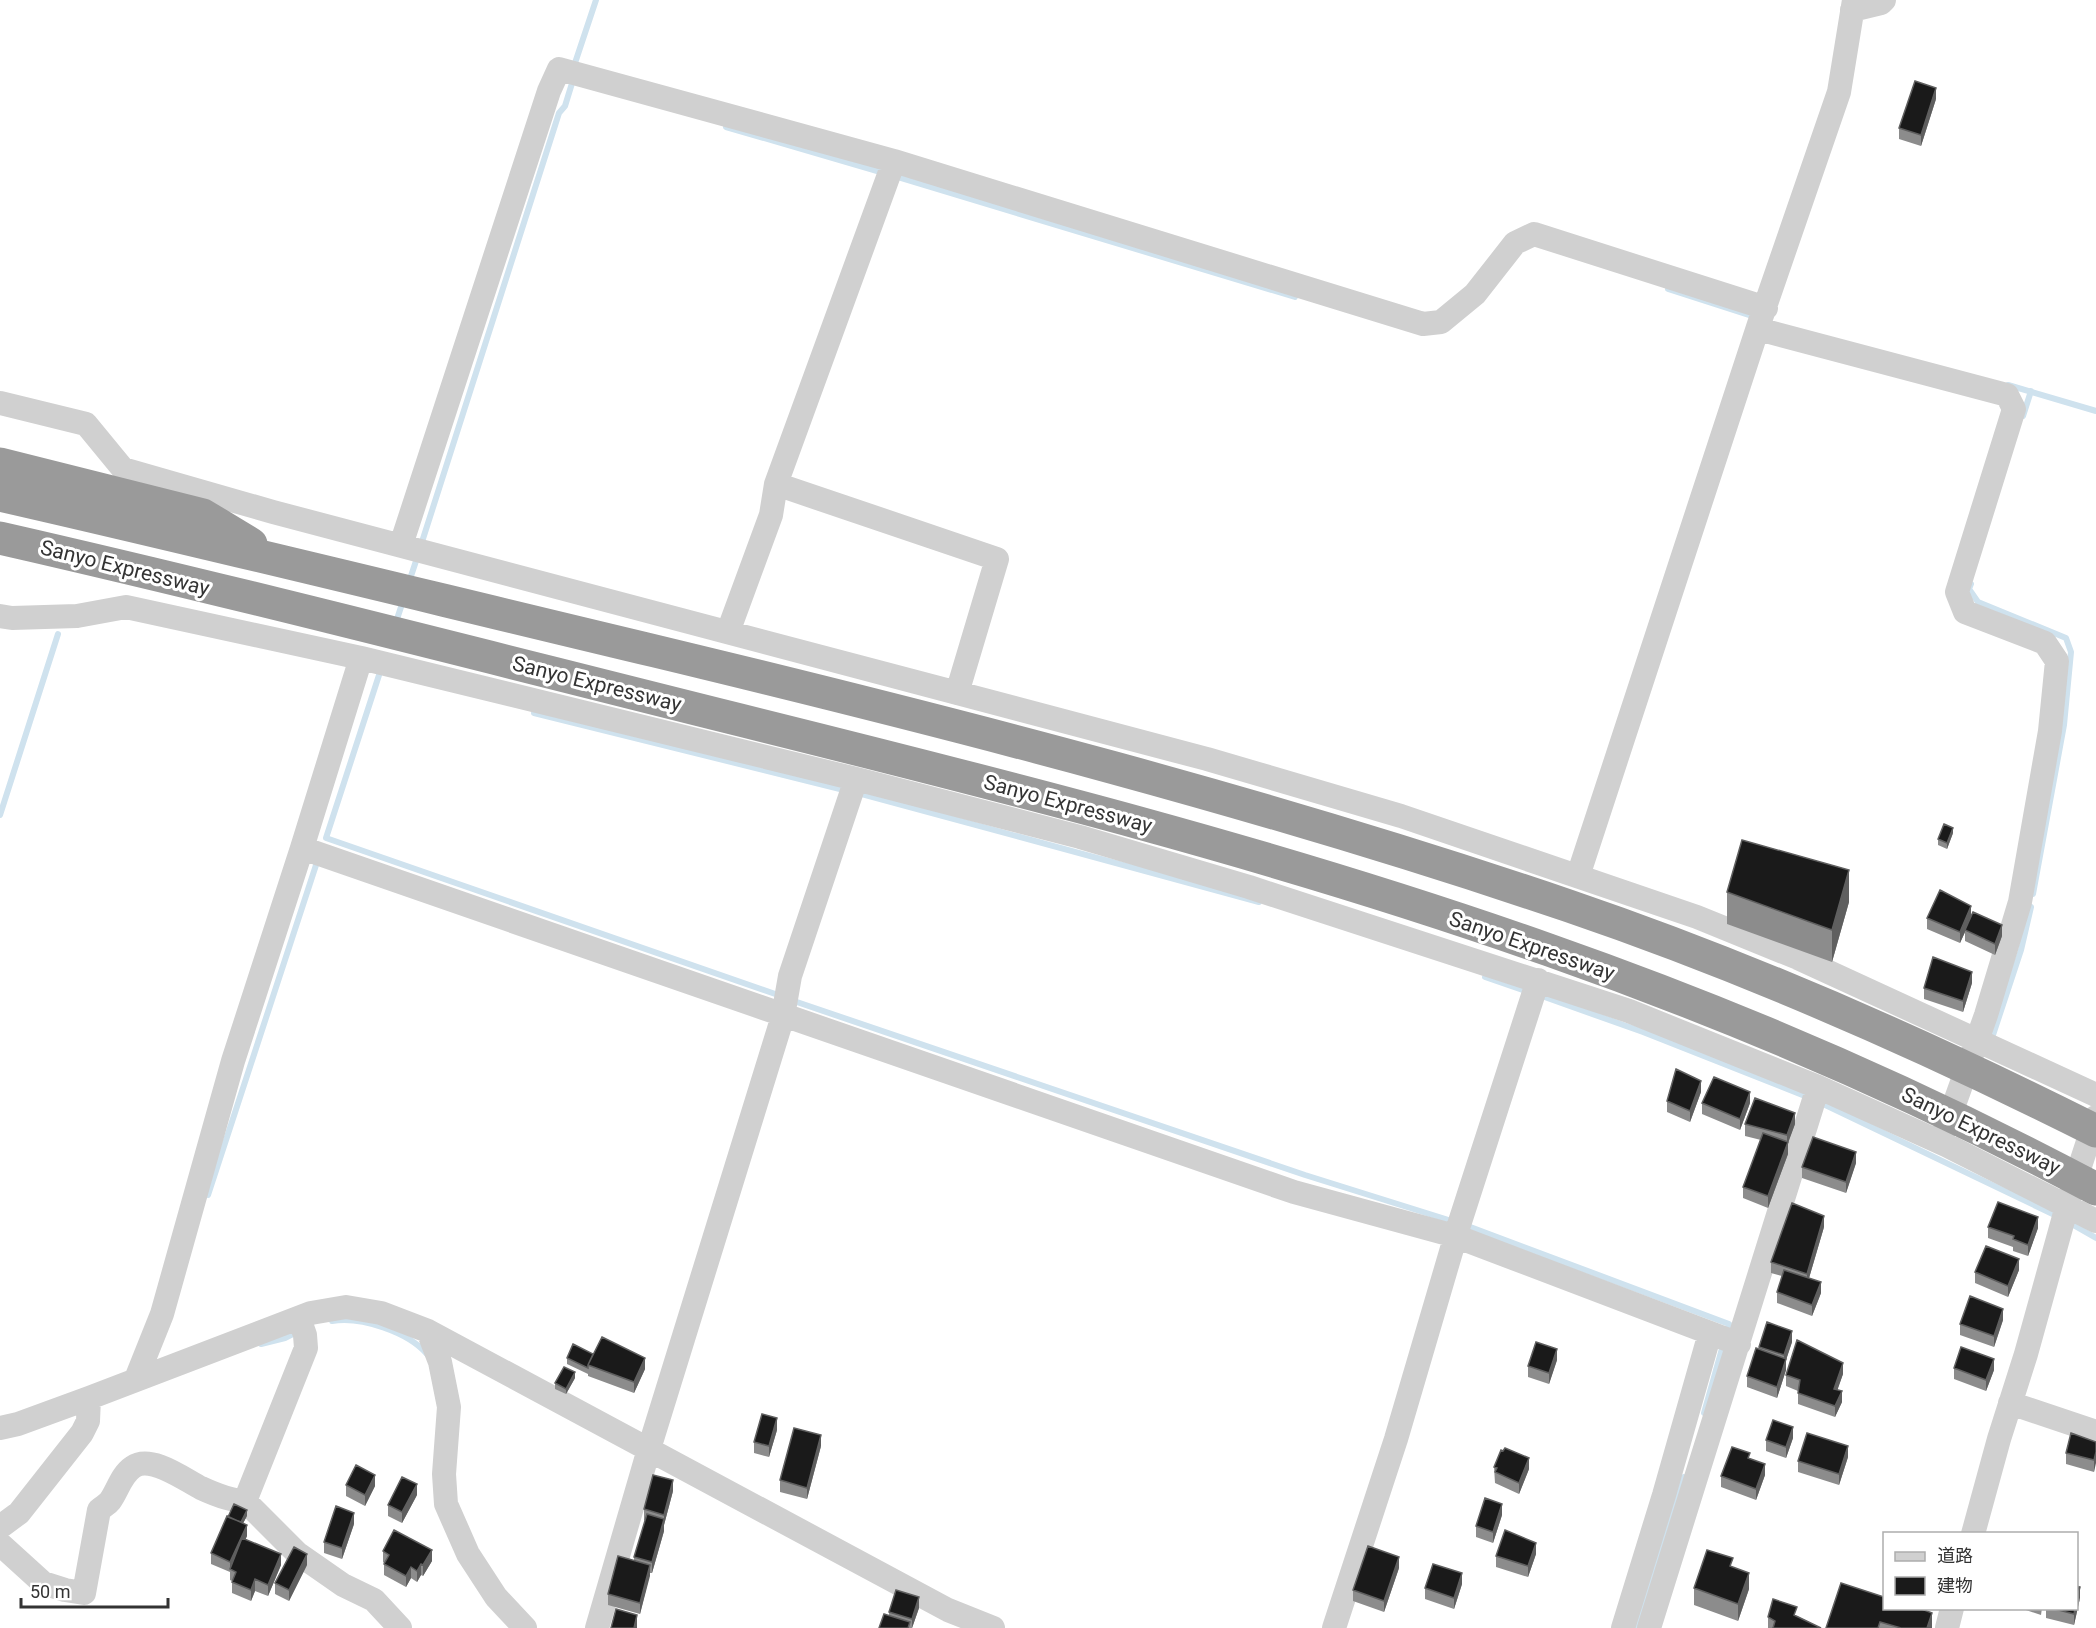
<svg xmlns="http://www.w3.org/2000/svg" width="2096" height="1628" font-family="Roboto,'Noto Sans JP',sans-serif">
	<rect width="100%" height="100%" fill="#fff"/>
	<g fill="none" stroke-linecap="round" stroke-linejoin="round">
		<path stroke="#cfe2ee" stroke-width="6" d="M574,66L596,0
			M726,127L884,173
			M894,176L1295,297
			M1668,289L1755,317
			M2008,385L2096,411
			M2023,416L2031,391
			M421,545L559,113L565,106L573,80
			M409,582L418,555
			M1971,584L1969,589L1978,602L2066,638L2071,652L2064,725L2033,894
			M396,622L403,601
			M381,669L326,838L781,996
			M534,713L848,791
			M858,793L1259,902
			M0,815L58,634
			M1485,977L1529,992
			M1539,995L1643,1032L1810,1098
			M791,1000L1305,1175L1455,1222
			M1991,1041L2021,950L2031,907
			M1819,1102L2059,1217
			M208,1195L318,859
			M2068,1222L2096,1238
			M1465,1225L1729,1324L1726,1335
			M332,1321C361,1316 408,1332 427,1354
			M261,1344L285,1338L297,1332
			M1704,1413L1723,1345
			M1636,1628L1684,1477"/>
		<path stroke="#d0d0d0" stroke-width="24" d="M1852,10L1881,3L1884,0
			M1758,329L2007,395L2014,409L1957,592L1965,612L2045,643L2057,661L2050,731L2020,902L1986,1015L1945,1130
			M0,403L86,424L123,469L273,512L1207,759L1401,816L1697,917L1798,958L2096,1095
			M776,484L997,559L957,693
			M401,545L549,91L559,69L894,161L1423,324L1441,322L1475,294L1515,243L1534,234L1766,308
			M0,616L12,618L77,616L126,607L361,658L856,779L1080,837L1249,887L1629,1011L1818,1087L1946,1145L2096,1221
			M728,632L771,515L776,484L894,161
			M302,848L1294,1192L1455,1236L1739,1344
			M1578,876L1759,324L1839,92L1854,0
			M428,1331L440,1362L449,1407L444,1474L446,1504L468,1554L496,1597L525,1628
			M136,1379L162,1314L233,1061L302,848L361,658
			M2010,1403L2096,1432
			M0,1428L18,1424L89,1398L311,1313L346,1307L381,1313L428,1331L948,1610L993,1628
			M245,1501L306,1348L305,1335L299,1318
			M0,1527L19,1513L82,1433L88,1421L89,1398
			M1973,1534L1999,1439L2026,1354L2067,1206L2096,1117
			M0,1544L43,1583L65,1590L84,1593L99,1510C102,1507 107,1505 110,1501C118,1490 121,1475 133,1467C151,1454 185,1480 201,1488C214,1494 231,1501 245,1501L297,1553L343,1585L374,1600L400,1628
			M597,1628L649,1449L783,1016L790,976L856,779
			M1334,1628L1396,1439L1458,1228L1538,980
			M1623,1628L1664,1495L1710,1333
			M1649,1628L1818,1087
			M1947,1628L1952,1608"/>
		<path stroke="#9a9a9a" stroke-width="33" d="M0,464L203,515L251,544
			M0,495C219,545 437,599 655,651C962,725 1269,804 1569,906C1748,967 1927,1046 2096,1131
			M0,538C241,593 480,655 720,715C998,784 1278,854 1549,950C1737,1016 1920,1095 2096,1189"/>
	</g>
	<path fill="#8c8c8c" d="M1936,99L1921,146L1899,139V128Z
		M1953,833L1947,849L1938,845V839Z
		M1727,892L1849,902L1832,962L1727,924Z
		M1971,915L2002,936L1995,955L1965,941V932L1960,943L1927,929V918Z
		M1972,983L1963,1012L1924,999V988Z
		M1701,1092L1690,1122L1667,1112V1101Z
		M1702,1103H1750L1740,1130L1702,1114Z
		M1745,1124H1795L1788,1142V1154L1768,1208L1743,1198V1187L1761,1140L1745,1136Z
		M1856,1163L1846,1193L1802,1178V1167Z
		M1824,1227L1809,1278L1821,1293L1812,1316L1777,1303V1292L1782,1276L1771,1273V1262Z
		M1988,1227L2038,1228L2028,1256L2013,1251V1247L1988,1238Z
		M2019,1270L2008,1297L1975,1283V1272Z
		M2003,1320L1994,1347L1960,1335V1324Z
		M1792,1342L1786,1360V1370L1777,1398L1747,1387V1376L1759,1349V1347Z
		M593,1354L645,1369L634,1393L588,1376V1374L567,1364V1358Z
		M1557,1360L1549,1384L1528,1377V1366Z
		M1954,1368L1994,1370L1986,1391L1954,1379Z
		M1843,1374L1837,1390L1842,1402L1835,1417L1798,1404V1391L1786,1386V1375Z
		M575,1378L566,1394L555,1389V1383Z
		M777,1430L769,1457L754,1453V1442Z
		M1793,1438L1786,1458L1766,1451V1440Z
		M2096,1442L2094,1472L2066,1464V1453Z
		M821,1446L807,1499L780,1492V1480Z
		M1848,1457L1839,1485L1798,1472V1461Z
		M1750,1459L1765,1475L1756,1500L1721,1487V1476Z
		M1494,1467L1529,1469L1519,1494L1495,1483Z
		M346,1485L375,1486L365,1506L346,1496Z
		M673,1491L664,1525V1531L652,1573H650L640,1614L608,1605V1594L634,1560V1557L645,1521L644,1520V1509Z
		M417,1495L402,1523L388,1516V1505Z
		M1502,1515L1493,1543L1476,1537V1526Z
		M247,1516L243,1523L247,1536L245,1540L281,1565L268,1596L255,1591L251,1601L232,1593V1581L230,1580V1572L211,1564V1553Z
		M354,1524L342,1559L324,1553V1542Z
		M383,1551L432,1561L423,1576L421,1575L417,1582L411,1578L406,1587L384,1575V1563L383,1562Z
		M1536,1554L1528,1577L1496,1567V1556Z
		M307,1565L289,1601L275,1594V1583Z
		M1733,1567L1749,1589L1738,1621L1694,1605V1588Z
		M1399,1568L1384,1612L1353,1601V1590Z
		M1841,1583L1932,1628H1826Z
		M1462,1584L1454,1609L1425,1599V1588Z
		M2080,1598L2074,1625L2046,1618V1608H2076Z
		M919,1608L912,1628H879L889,1616V1612Z
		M2020,1608H2042L2041,1615Z
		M1797,1616L1821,1628H1768V1617Z"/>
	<path fill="#5f5f5f" d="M1936,88V99L1921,146V135Z
		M1953,828V833L1947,849V843Z
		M1849,870V902L1832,962V930Z
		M1971,906V917L1965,930V932L1960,943V932Z
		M2002,925V936L1995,955V944Z
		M1972,972V983L1963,1012V1001Z
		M1701,1081V1092L1690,1122V1111Z
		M1750,1092V1103L1740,1130V1119Z
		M1795,1113V1124L1787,1146V1135Z
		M1788,1142V1154L1768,1208V1196Z
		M1856,1152V1163L1846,1193V1182Z
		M1824,1216V1227L1807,1285V1274Z
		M2038,1217V1228L2028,1256V1245Z
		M2019,1259V1270L2008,1297V1286Z
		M1821,1282V1293L1812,1316V1305Z
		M2003,1309V1320L1994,1347V1336Z
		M1792,1331V1342L1786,1360V1370L1777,1398V1387L1784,1365V1355Z
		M1557,1349V1360L1549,1384V1373Z
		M645,1358V1369L634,1393V1382Z
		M1994,1359V1370L1986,1391V1380Z
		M1843,1363V1374L1834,1400V1389Z
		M575,1372V1378L566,1394V1389Z
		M1842,1391V1402L1835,1417V1406Z
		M777,1418V1430L769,1457V1446Z
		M1793,1427V1438L1786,1458V1447Z
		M821,1435V1446L807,1499V1488Z
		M1848,1446V1457L1839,1485V1474Z
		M2096,1452V1463L2094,1472V1460Z
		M1529,1458V1469L1519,1494V1483Z
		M1765,1464V1475L1756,1500V1489Z
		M375,1475V1486L365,1506V1495Z
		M673,1480V1491L664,1525V1531L652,1573V1562L664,1520V1515Z
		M417,1484V1495L402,1523V1512Z
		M1502,1504V1515L1493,1543V1532Z
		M247,1510V1516L239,1531V1525Z
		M354,1513V1524L342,1559V1548Z
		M247,1525V1536L232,1570L230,1569V1562Z
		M1536,1543V1554L1528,1577V1566Z
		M432,1550V1561L423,1576V1565Z
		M281,1554V1565L268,1596V1585Z
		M307,1554V1565L289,1601V1590Z
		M1399,1557V1568L1384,1612V1601Z
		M421,1564V1575L417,1582V1571Z
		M650,1565V1576L640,1614V1603Z
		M411,1567V1578L406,1587V1576Z
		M1462,1573V1584L1454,1609V1598Z
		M1749,1573V1589L1738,1621V1604Z
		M255,1579V1591L251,1601V1590Z
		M2080,1587V1598L2074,1625V1614L2075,1608H2076V1602Z
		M919,1597V1608L912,1628V1619Z
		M1932,1613V1628H1927Z
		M637,1615V1628H634Z"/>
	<path fill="#1a1a1a" stroke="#5f5f5f" stroke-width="1.5" d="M1915,81L1936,88L1921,135L1899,128Z
		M1944,824L1953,828L1947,843L1938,839Z
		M1742,840L1849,870L1832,930L1727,892Z
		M1940,890L1971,906L1960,932L1927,918Z
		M1973,912L2002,925L1995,944L1965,930Z
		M1933,957L1972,972L1963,1001L1924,988Z
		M1676,1069L1701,1081L1690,1111L1667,1101Z
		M1714,1077L1750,1092L1740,1119L1702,1103Z
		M1755,1098L1795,1113L1787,1135L1745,1124Z
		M1763,1133L1788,1142L1768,1196L1743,1187Z
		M1813,1137L1856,1152L1846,1182L1802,1167Z
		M1998,1202L2038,1217L2028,1245L2013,1239L2014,1236L1988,1227Z
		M1792,1203L1824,1216L1807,1274L1771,1262Z
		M1986,1246L2019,1259L2008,1286L1975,1272Z
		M1784,1270L1821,1282L1812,1305L1777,1292Z
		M1970,1296L2003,1309L1994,1336L1960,1324Z
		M1767,1322L1792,1331L1784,1355L1759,1347Z
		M602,1337L645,1358L634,1382L588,1365Z
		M1797,1340L1843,1363L1834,1389L1842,1391L1835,1406L1798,1393L1800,1380L1786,1375Z
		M1536,1342L1557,1349L1549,1373L1528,1366Z
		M573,1344L593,1354L588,1365V1368L567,1358Z
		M1961,1347L1994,1359L1986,1380L1954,1368Z
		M1756,1348L1786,1359L1777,1387L1747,1376Z
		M564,1367L575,1372L566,1389L555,1383Z
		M762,1414L777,1418L769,1446L754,1442Z
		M1773,1420L1793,1427L1786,1447L1766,1440Z
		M794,1428L821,1435L807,1488L780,1480Z
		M1807,1433L1848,1446L1839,1474L1798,1461Z
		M2071,1433L2096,1442V1452L2094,1460L2066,1453Z
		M1732,1447L1750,1453L1748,1458L1765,1464L1756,1489L1721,1476Z
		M1505,1448L1529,1458L1519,1483L1495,1472L1497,1468L1494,1467L1501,1450L1503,1451Z
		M356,1465L375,1475L365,1495L346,1485Z
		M653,1475L673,1480L664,1515L644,1509Z
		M402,1477L417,1484L402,1512L388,1505Z
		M1485,1498L1502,1504L1493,1532L1476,1526Z
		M234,1504L247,1510L241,1522L228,1517Z
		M336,1506L354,1513L342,1548L324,1542Z
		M647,1514L664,1519L652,1562L634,1557Z
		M227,1516L247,1525L230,1562L211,1553Z
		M394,1530L432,1550L423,1565L421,1564L417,1571L411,1567L406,1576L384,1564L389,1555L383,1551Z
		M1505,1530L1536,1543L1528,1566L1496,1556Z
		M242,1538L281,1554L268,1585L255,1579L251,1590L232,1582L236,1572L230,1569Z
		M1368,1546L1399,1557L1384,1601L1353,1590Z
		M294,1547L307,1554L289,1590L275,1583Z
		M1707,1550L1733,1558L1730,1566L1749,1573L1738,1604L1694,1588Z
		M618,1556L650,1565L640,1603L608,1594Z
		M1433,1564L1462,1573L1454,1598L1425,1588Z
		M1841,1583L1884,1597V1608H1919L1932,1613L1927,1628H1901L1880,1622L1878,1628H1826Z
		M2076,1586L2080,1587L2076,1602Z
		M896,1590L919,1597L912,1619L889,1612Z
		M1773,1599L1797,1607L1794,1615L1821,1628H1773L1775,1621L1768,1617Z
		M2051,1608H2075L2074,1614Z
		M616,1609L637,1615L634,1628H611Z
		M884,1614L910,1622L908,1628H879Z"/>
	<g text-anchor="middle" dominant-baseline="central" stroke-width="6" stroke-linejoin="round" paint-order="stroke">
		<g font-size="21" fill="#333" stroke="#fff">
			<text transform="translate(125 568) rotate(14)">Sanyo Expressway</text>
			<text transform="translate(597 684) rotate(14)">Sanyo Expressway</text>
			<text transform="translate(1068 804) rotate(15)">Sanyo Expressway</text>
			<text transform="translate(1532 946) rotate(19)">Sanyo Expressway</text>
			<text transform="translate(1981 1131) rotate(26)">Sanyo Expressway</text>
		</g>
	</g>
	<rect x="1883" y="1532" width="195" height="78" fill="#ffffff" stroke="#adadad" stroke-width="1.5"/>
	<rect x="1895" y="1552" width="30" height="9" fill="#d0d0d0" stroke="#adadad" stroke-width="1.5"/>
	<text x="1937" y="1562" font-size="18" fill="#333333">道路</text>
	<rect x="1895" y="1577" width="30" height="18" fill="#1a1a1a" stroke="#adadad" stroke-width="1.5"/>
	<text x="1937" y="1592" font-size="18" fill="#333333">建物</text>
	<path d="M21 1598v9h147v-9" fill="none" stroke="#333333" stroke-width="3"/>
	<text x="30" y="1598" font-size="18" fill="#333333" stroke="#ffffff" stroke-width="4.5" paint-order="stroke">50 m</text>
</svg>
